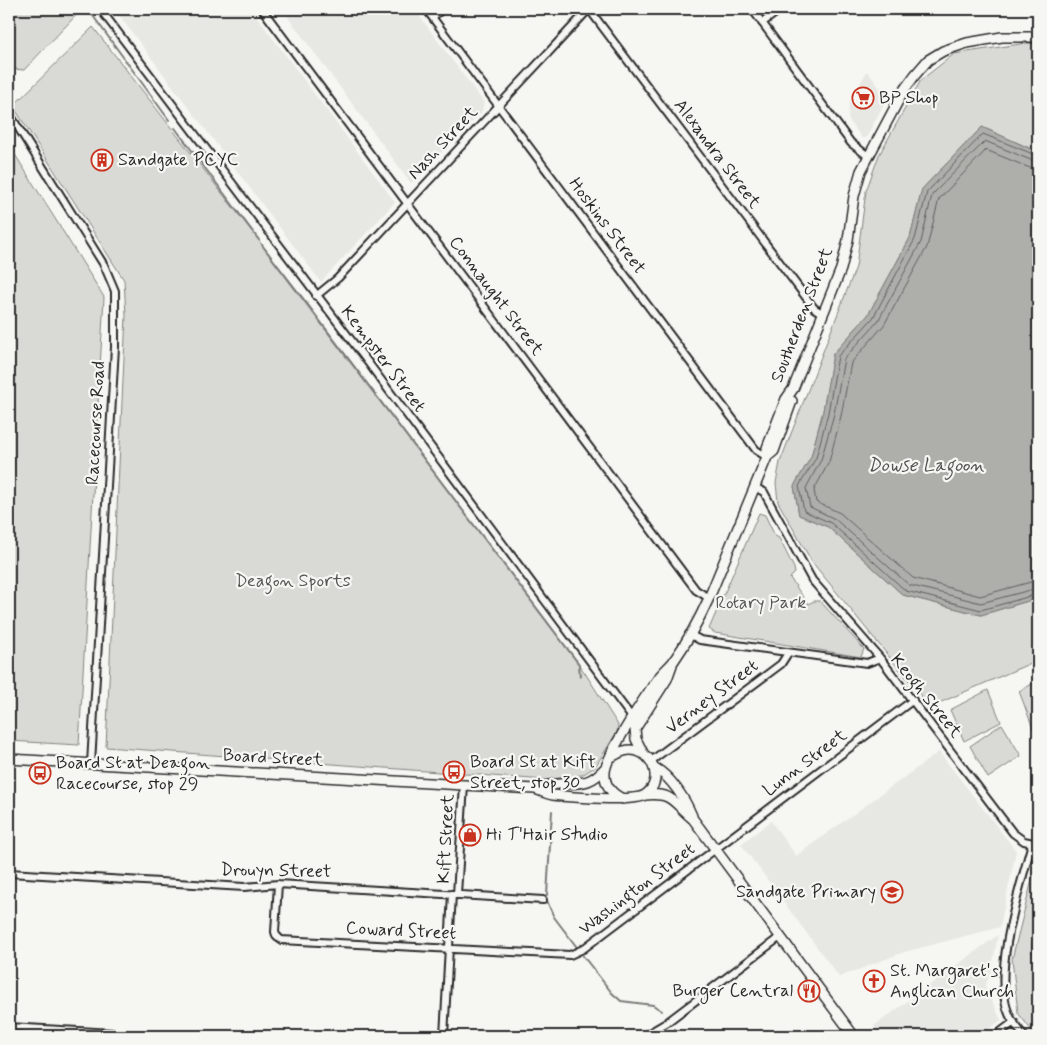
<svg xmlns="http://www.w3.org/2000/svg" width="1047" height="1045" font-family="Mynerve,sans-serif">
	<rect width="100%" height="100%" fill="#f6f6f2"/>
	<filter id="ink" filterUnits="userSpaceOnUse"><feTurbulence type="fractalNoise" baseFrequency=".02" numOctaves="2"/><feDisplacementMap in="SourceGraphic" scale="10" xChannelSelector="R" yChannelSelector="G"/><feConvolveMatrix kernelMatrix="1 2 1 2 8 2 1 2 1" color-interpolation-filters="sRGB"/></filter>
	<g filter="url(#ink)">
		<path fill="#e7e7e3" d="M117,9H251L395,202L321,282L115,10Z
			M282,9H414L482,100L484,103L481,113L411,183Z
			M867,71L887,98L866,138H862L848,119L849,104Z
			M939,752L1016,851L1000,927L904,952L839,977L741,844L771,821L796,856Z
			M998,935L991,972L985,986L1001,1020L979,1036H882L874,1026Z"/>
		<path fill="#d9d9d5" stroke="#828280" d="M9,9H82L24,70L13,69L9,67Z
			M93,27L305,300L585,673L618,725L617,732L595,767L582,775L545,780L106,747L126,315L124,280L13,106Z
			M1027,43L1038,44V152L982,127L922,189L910,238L868,315L833,354L823,411L811,457L794,486L799,515L828,527L903,595L981,615L1038,598V660L930,707L812,562L778,502L776,483L780,462L856,267L866,191L879,155L921,80L954,54Z
			M9,145L104,297L79,745L9,741Z
			M759,513L765,515L775,536L779,538L794,568L795,573L790,578L808,604L814,601H820L864,649L861,657L715,633L709,629Z
			M1038,681V729L1034,731L1019,691Z
			M988,690L1001,722L964,741L950,710Z
			M1002,724L1021,756L988,778L970,746Z
			M1038,864V1036H1036L1018,1013L1012,959L1035,868Z"/>
		<path fill="#aeaeab" stroke="#7a7a78" d="M982,127L1038,152V598L981,615L903,595L828,527L799,515L794,486L811,457L823,411L833,354L868,315L910,238L922,189Z
			M1038,918V965C1025,945 1035,939 1038,918Z"/>
		<g fill="none" stroke-linecap="round" stroke-linejoin="round">
			<path stroke="#5f5f5e" stroke-width="1" d="M1038,156L983,134L927,192L915,239L873,318L838,356L828,413L816,458L799,486L804,511L831,523L906,591L981,610L1038,594
				M1038,162L1033,161L985,141L932,195L921,242L878,321L844,359L834,414L821,460L806,488L810,507L835,519L909,585L981,603L1038,588
				M1038,170L1030,168L986,150L939,199L927,247L884,325L851,363L841,416L829,462L814,490L816,502L840,513L913,578L980,596L1038,580"/>
			<path stroke="#7a7a78" stroke-width="2" d="M88,9L169,120
				M175,128L259,240
				M262,245L579,664L580,677
				M547,895L552,811
				M547,901L554,917L576,946
				M583,956L612,993L621,1001L653,1005L662,1011
				M675,1029L678,1036"/>
			<g stroke="#2b2b2b" stroke-width="10">
				<path id="street" d="M106,9L104,14L364,357L633,719
					M262,9L696,590L709,598
					M426,9L756,450L767,457
					M589,9L814,308L823,314
					M752,9L851,143L868,156
					M432,17L443,9
					M762,23L781,9
					M9,113L104,265L115,291V347L91,764
					M316,296L338,278L589,9
					M754,487L764,492L766,496L812,580L880,658L1013,833L1024,841L1038,844
					M689,634L700,640L867,663L880,658
					M651,761L781,664L788,653
					M9,873L244,887L278,884L543,900
					M278,884L275,932L276,935L281,940L570,955L583,949L913,700
					M457,894L464,785
					M9,1027L165,1036
					M444,1036L452,894
					M644,1036L666,1023L780,937
					M995,1036L1014,1022
					M1024,1036C1019,1029 1012,1022 1009,1014C991,974 1021,884 1032,843"/>
			</g>
			<g stroke="#2b2b2b" stroke-width="12">
				<path id="secondary" d="M767,457L774,451L792,401
					M643,753L636,739L635,729L667,679L672,665
					M9,759L535,789C541,791 547,794 553,795C568,797 635,802 645,795C667,780 650,744 624,751C619,752 615,755 610,758
					M655,768C671,777 685,799 692,816
					M535,789C540,788 546,786 551,785C576,781 587,789 606,767
					M645,795C674,792 673,803 693,819L854,1036
					M623,799C612,794 604,785 605,772C606,755 648,692 660,676C664,671 669,667 673,662C687,642 699,620 709,598L767,457V448L786,399L793,389L841,269L848,240L854,196L861,171L904,90L915,75L928,60L943,51L967,43L1002,37H1038"/>
			</g>
			<use href="#street" stroke="#f6f6f2" stroke-width="6"/>
			<use href="#secondary" stroke="#f6f6f2" stroke-width="9"/>
		</g>
	</g>
	<defs>
		<g id="supermarket-ring" transform="scale(1.125)"><circle r="9.5" fill="#f6f6f2" stroke="#c8321e" stroke-width="1.5"/><path d="M-6-5.5h2.5l.6 2H6L4.5 2H-2.5L-4.4-4H-6ZM-1.5 3.2a1.3 1.3 0 1 0 .1 0ZM3 3.2a1.3 1.3 0 1 0 .1 0Z" fill="#c8321e"/></g>
		<g id="building-ring" transform="scale(1.125)"><circle r="9.5" fill="#f6f6f2" stroke="#c8321e" stroke-width="1.5"/><path d="M-4-6H4V6H1V3H-1V6H-4ZM-2.5-4.3h1.7v1.8h-1.7ZM.8-4.3h1.7v1.8H.8ZM-2.5-1h1.7V.8h-1.7ZM.8-1h1.7V.8H.8Z" fill="#c8321e"/></g>
		<g id="bus-ring" transform="scale(1.125)"><circle r="9.5" fill="#f6f6f2" stroke="#c8321e" stroke-width="1.5"/><path d="M-5-6H5V4H4V6H2V4H-2V6H-4V4H-5ZM-3.5-4V0h7V-4ZM-3.5 1.2v1.5H-2V1.2ZM2 1.2v1.5H3.5V1.2Z" fill="#c8321e"/></g>
		<g id="shop-ring" transform="scale(1.125)"><circle r="9.5" fill="#f6f6f2" stroke="#c8321e" stroke-width="1.5"/><path d="M-5-2.5h2.3a2.7 3.5 0 0 1 5.4 0H5L5.5 6h-11ZM-1.5-2.5h3a1.5 2.3 0 0 0-3 0Z" fill="#c8321e"/></g>
		<g id="school-ring" transform="scale(1.125)"><circle r="9.5" fill="#f6f6f2" stroke="#c8321e" stroke-width="1.5"/><path d="M0-5L7-2L0 1L-7-2ZM-4 1L0 2.5L4 1V4Q0 6-4 4Z" fill="#c8321e"/></g>
		<g id="church-ring" transform="scale(1.125)"><circle r="9.5" fill="#f6f6f2" stroke="#c8321e" stroke-width="1.5"/><path d="M-1.2-6h2.4v3.5h3.3v2.4h-3.3V6h-2.4V-.1h-3.3v-2.4h3.3Z" fill="#c8321e"/></g>
		<g id="restaurant-ring" transform="scale(1.125)"><circle r="9.5" fill="#f6f6f2" stroke="#c8321e" stroke-width="1.5"/><path d="M-5-6h1v4h1v-4h1v4h1v-4h1v5L-1.5 .5V6h-2V.5L-5-1ZM5-6V6H3V1.5H1.5Q1.5-4 5-6Z" fill="#c8321e"/></g>
	</defs>
	<g fill-rule="evenodd">
		<use href="#supermarket-ring" x="863" y="98"/>
		<use href="#building-ring" x="102" y="160"/>
		<use href="#bus-ring" x="454" y="772"/>
		<use href="#bus-ring" x="40" y="773"/>
		<use href="#shop-ring" x="470" y="835"/>
		<use href="#school-ring" x="892" y="892"/>
		<use href="#church-ring" x="874" y="981"/>
		<use href="#restaurant-ring" x="809" y="991"/>
	</g>
	<g text-anchor="middle" dominant-baseline="central" stroke-width="4.5" stroke-linejoin="round" paint-order="stroke">
		<g font-size="18" fill="#2b2b2b" stroke="#f6f6f2" text-anchor="start">
			<text x="879" y="98">BP Shop</text>
			<text x="118" y="160">Sandgate PCYC</text>
			<text x="470" y="762">Board St at Kift<tspan x="470" dy="21">Street, stop 30</tspan></text>
			<text x="56" y="763">Board St at Deagon<tspan x="56" dy="21">Racecourse, stop 29</tspan></text>
			<text x="486" y="835">Hi T'Hair Studio</text>
			<text x="876" y="892" text-anchor="end">Sandgate Primary</text>
			<text x="890" y="971">St. Margaret's<tspan x="890" dy="21">Anglican Church</tspan></text>
			<text x="793" y="991" text-anchor="end">Burger Central</text>
		</g>
		<g font-size="18" fill="#2b2b2b" stroke="#f6f6f2">
			<text transform="translate(443 143) rotate(-47)">Nash Street</text>
			<text transform="translate(717 154) rotate(53)">Alexandra Street</text>
			<text transform="translate(607 226) rotate(53)">Hoskins Street</text>
			<text transform="translate(496 296) rotate(53)">Connaught Street</text>
			<text transform="translate(802 315) rotate(-69)">Southerden Street</text>
			<text transform="translate(383 359) rotate(53)">Kempster Street</text>
			<text transform="translate(96 423) rotate(-87)">Racecourse Road</text>
			<text transform="translate(926 696) rotate(51)">Keogh Street</text>
			<text transform="translate(712 697) rotate(-37)">Verney Street</text>
			<text transform="translate(273 758) rotate(3)">Board Street</text>
			<text transform="translate(805 763) rotate(-37)">Lunn Street</text>
			<text transform="translate(446 839) rotate(-87)">Kift Street</text>
			<text transform="translate(276 871) rotate(1)">Drouyn Street</text>
			<text transform="translate(637 889) rotate(-37)">Washington Street</text>
			<text transform="translate(401 931) rotate(3)">Coward Street</text>
		</g>
		<g font-size="18" fill="#565656" stroke="#f6f6f2">
			<text x="293" y="581">Deagon Sports</text>
			<text x="761" y="603">Rotary Park</text>
		</g>
		<g font-size="19" font-style="italic" fill="#525251" stroke="#f6f6f2">
			<text x="926" y="465">Dowse Lagoon</text>
		</g>
	</g>
	<rect width="1047" height="1045" fill="none" stroke="#f6f6f2" stroke-width="30"/>
	<rect x="15" y="15" width="1017" height="1015" fill="none" stroke="#2b2b2b" stroke-width="2" filter="url(#ink)"/>
</svg>
